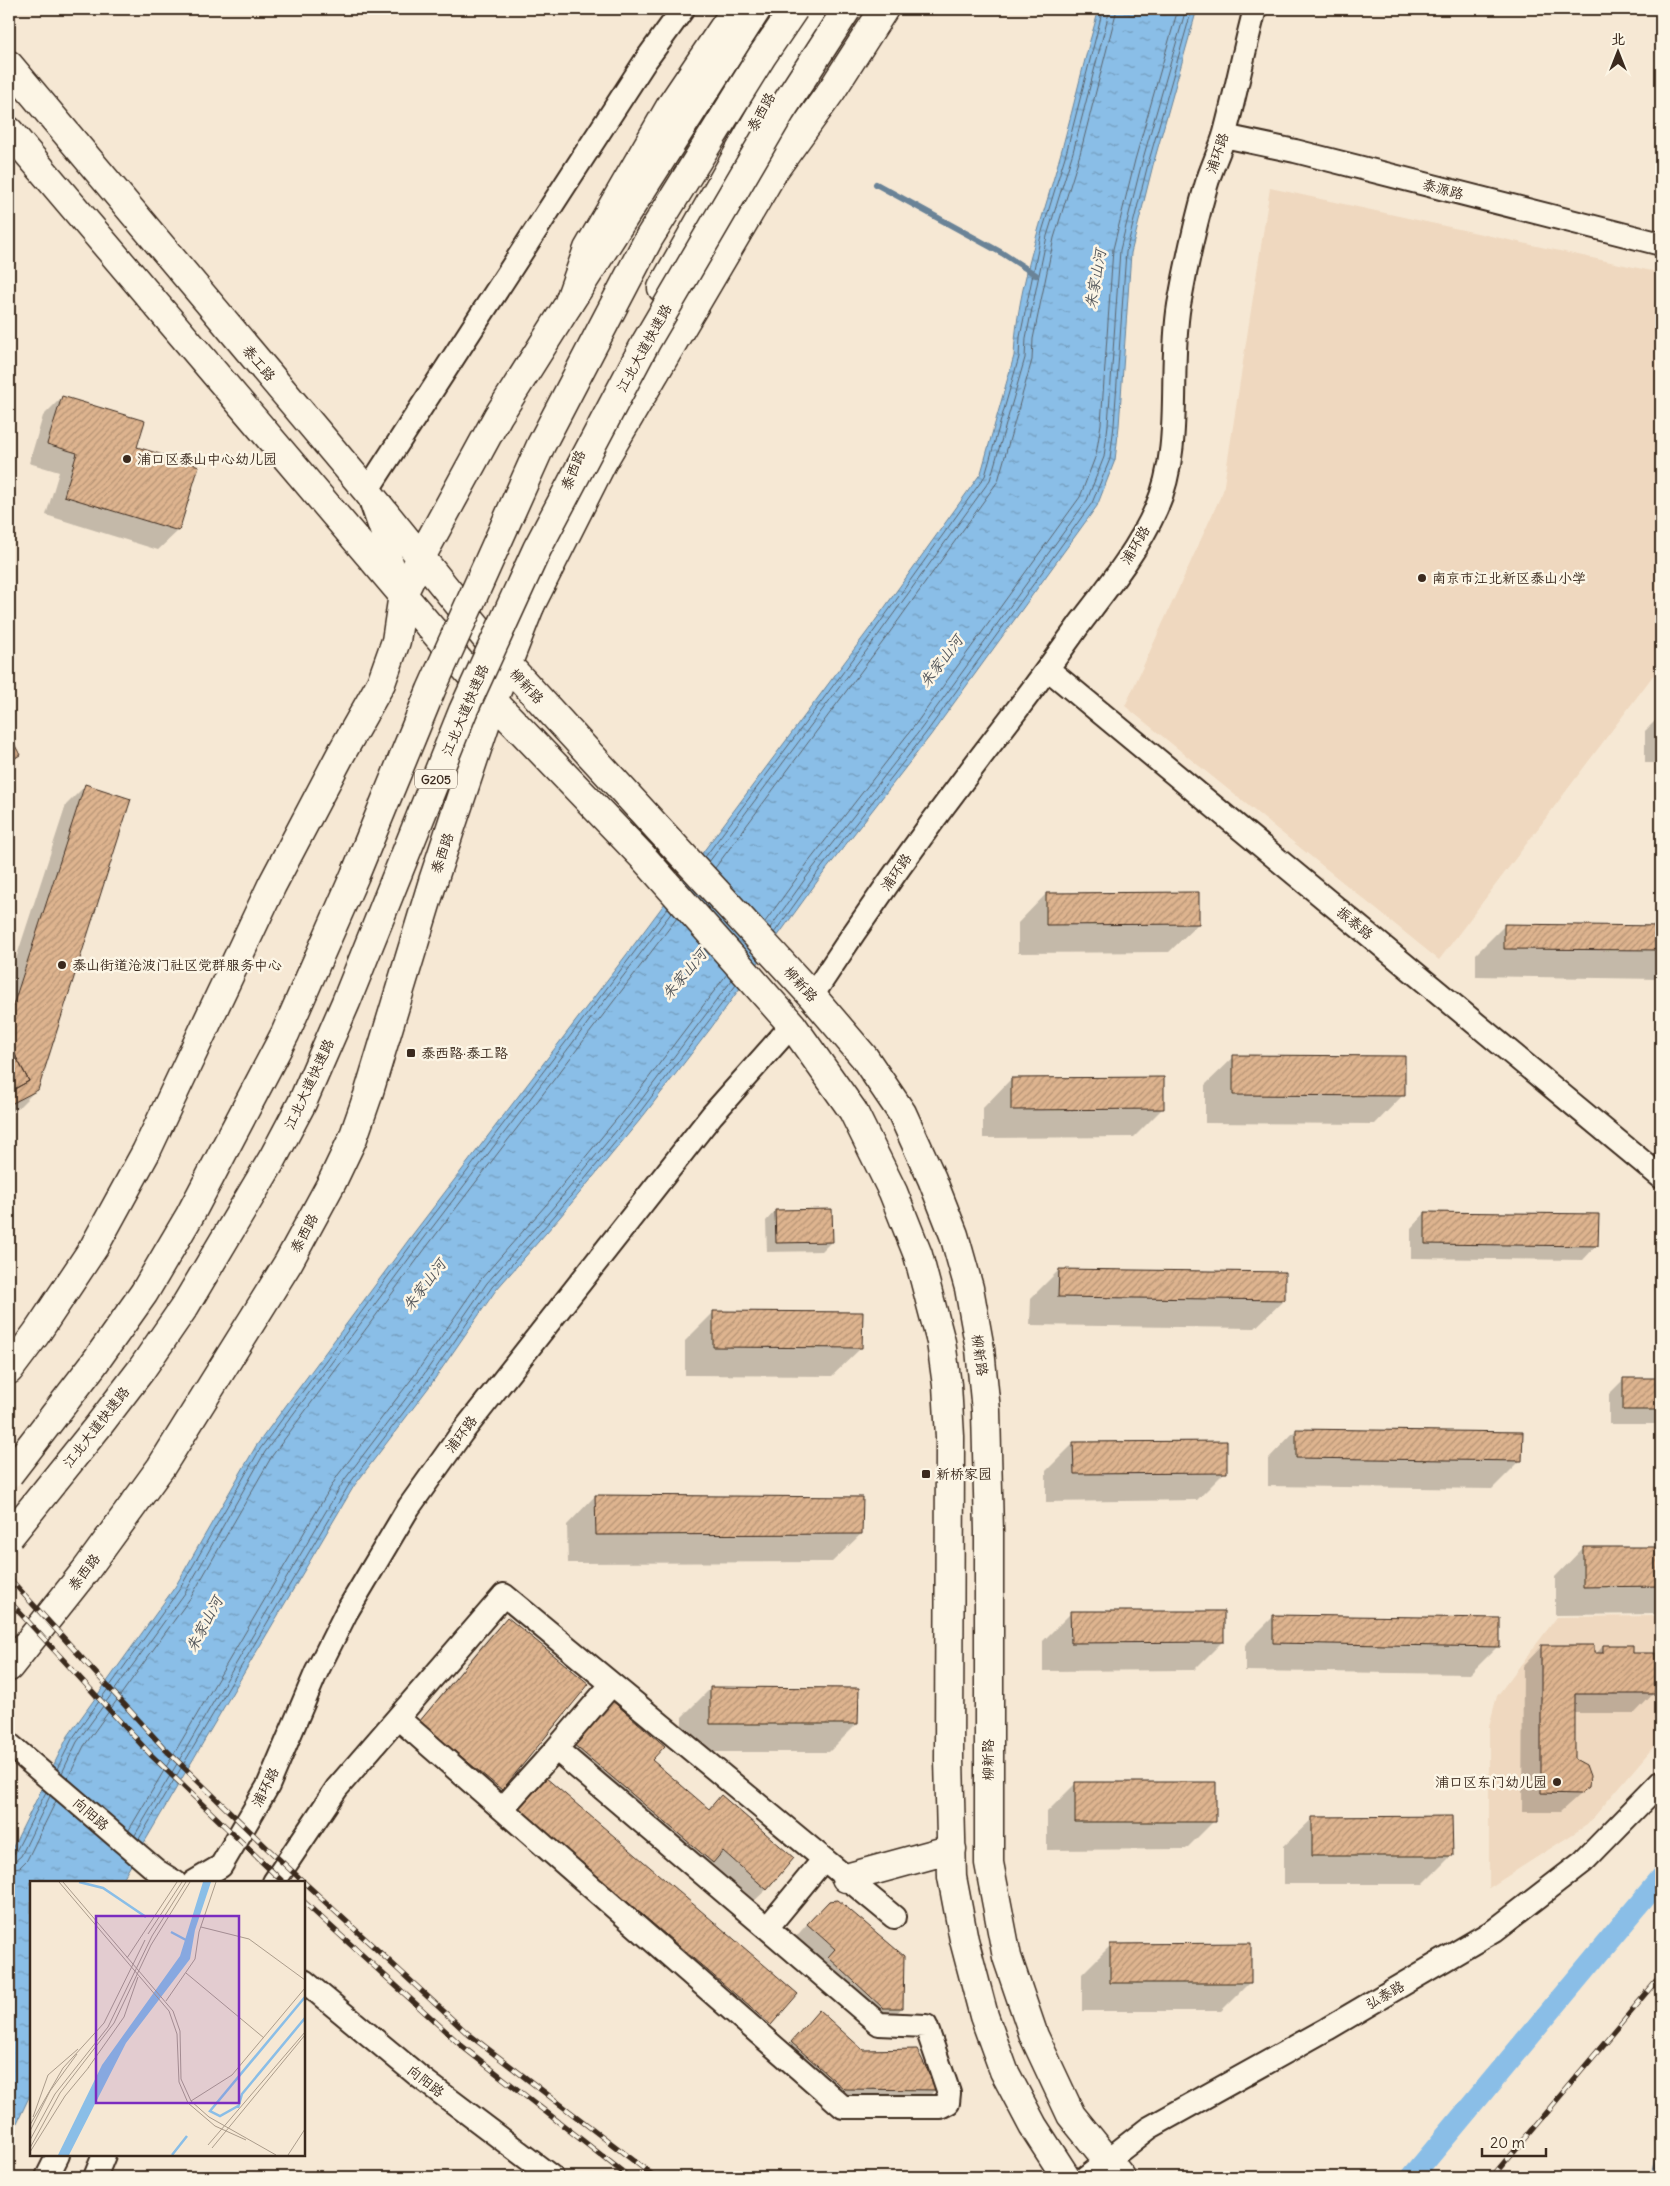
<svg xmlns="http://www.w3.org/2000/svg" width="1670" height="2186" font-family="Delius,'LXGW WenKai TC',sans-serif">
	<defs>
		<pattern id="water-ripples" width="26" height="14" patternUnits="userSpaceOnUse" patternTransform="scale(1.25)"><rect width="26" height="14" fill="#8abee7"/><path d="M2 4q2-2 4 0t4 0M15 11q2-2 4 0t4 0" fill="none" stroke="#729bbb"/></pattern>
		<pattern id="building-hatch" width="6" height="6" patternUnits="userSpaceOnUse" patternTransform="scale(1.25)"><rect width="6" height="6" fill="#deb48f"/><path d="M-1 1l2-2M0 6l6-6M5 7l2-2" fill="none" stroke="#b59374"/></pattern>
	</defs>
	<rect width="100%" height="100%" fill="#f6e8d4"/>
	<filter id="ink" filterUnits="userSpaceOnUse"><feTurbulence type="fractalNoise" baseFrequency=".02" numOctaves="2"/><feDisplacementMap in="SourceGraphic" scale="10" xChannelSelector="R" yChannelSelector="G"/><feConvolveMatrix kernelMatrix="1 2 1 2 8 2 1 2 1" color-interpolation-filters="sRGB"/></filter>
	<g filter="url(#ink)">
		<path fill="#efd8bf" d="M1270,188L1661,273V665L1439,960L1125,706L1223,491Z
			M1661,1616V1738L1587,1825L1489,1888V1726L1497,1696L1557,1617Z"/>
		<path fill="url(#water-ripples)" stroke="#6a8397" d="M1099,9H1197L1153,165L1131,253L1119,426L1115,460L1097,506L930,736L822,875L711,1028L644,1115L560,1217L496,1290L429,1387L354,1486L121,1882H31V2093L9,2140V1855L68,1736L175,1587L256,1446L413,1234L627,954L870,628L981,473L1014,356C1017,285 1044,216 1062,149C1075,102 1085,55 1099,9Z"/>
		<path fill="#0003" d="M62,397L135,448L197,467L178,531L158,550L46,515L59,472L29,463L43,416Z
			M1661,715V763H1645V731Z
			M9,736L19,755L9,765Z
			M85,786L37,1089L17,1109L9,1113V980L66,805Z
			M1046,894L1198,924L1169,952L1018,953V923Z
			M1504,926L1661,928V979L1476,976V954Z
			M1234,1057L1403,1095L1375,1124L1205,1123V1085Z
			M1011,1079L1163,1108L1134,1137L983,1138V1108Z
			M775,1211L831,1242L822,1251L767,1252L766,1221Z
			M1425,1213L1597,1245L1583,1260L1411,1258V1228Z
			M1059,1270L1284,1300L1255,1328L1030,1325L1031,1298Z
			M714,1312L861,1348L832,1376L685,1375V1341Z
			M1624,1379H1661V1424H1609V1394Z
			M1296,1430L1521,1460L1492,1489L1268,1486V1459Z
			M1074,1443L1225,1472L1197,1500L1046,1502V1471Z
			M595,1496L861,1534L832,1562L568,1563L567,1525Z
			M1583,1548H1661V1614L1555,1615V1577Z
			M1071,1613L1222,1642L1194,1670L1043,1671V1641Z
			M1274,1616L1498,1646L1470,1674L1245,1671V1645Z
			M507,1618L501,1789L487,1803L406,1737L492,1633Z
			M1542,1646L1592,1654H1596L1603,1646L1632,1654L1654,1693L1635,1713H1574V1759L1588,1787L1560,1812H1522L1523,1666Z
			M710,1689L857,1724L829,1752H682V1717Z
			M596,1715L708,1809L721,1797L767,1889L752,1903L559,1758Z
			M1076,1783L1214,1821L1186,1849L1047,1850V1812Z
			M531,1793L796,1994L756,2038L505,1823Z
			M1313,1818L1452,1855L1423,1884H1284V1846Z
			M814,1916L902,2008L887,2022L794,1939Z
			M1111,1945L1249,1983L1221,2011H1082V1974Z
			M819,2012L863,2051L935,2090L921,2104L830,2103L778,2057Z"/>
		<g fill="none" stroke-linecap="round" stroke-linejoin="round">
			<path stroke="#5b656e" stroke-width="1" d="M705,857L874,631L985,476L1019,357L1020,337L1041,235L1067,150L1103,9
				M709,862L879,634L990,480L1025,358L1026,338L1047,236L1073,152L1110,9
				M715,868L885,639L998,481L1032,360L1033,339L1054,238L1080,154L1117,9
				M765,922L807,864L915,725L1080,497L1096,455L1101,424L1113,249L1135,160L1178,9
				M770,928L813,868L921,729L1087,500L1104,457L1108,425L1120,250L1142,162L1186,9
				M774,933L818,872L926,733L1092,503L1110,459L1114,425L1126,252L1148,164L1192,9
				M57,1769L72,1739L179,1590L260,1449L417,1237L668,908
				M62,1773L77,1742L185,1593L265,1452L422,1241L672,912
				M68,1778L84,1746L191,1597L272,1456L428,1245L677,918
				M129,1830L338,1475L414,1376L481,1279L546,1205L629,1104L727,974
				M135,1835L345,1479L420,1380L487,1283L551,1210L635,1108L732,980
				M139,1839L350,1483L425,1384L492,1287L556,1214L640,1112L736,985
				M9,1855L15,1853L46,1792
				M9,1862L15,1861L21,1856L50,1796
				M9,1869L20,1867L27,1860L56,1801"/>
			<path stroke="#6a8397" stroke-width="6" d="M588,9L589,10
				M876,184L1002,253L1036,275
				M1654,2177L1661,2144"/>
			<path stroke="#8abee7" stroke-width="22" d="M1412,2177L1661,1878"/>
		</g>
		<path fill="url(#building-hatch)" stroke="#3b2a1e" d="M62,396L145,421L137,447L199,466L179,531L64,496L77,453L47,444Z
			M9,734L20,755L9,762Z
			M85,784L131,799L38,1090L9,1105V1092L29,1081L9,1044V1018Z
			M1199,892V924L1046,925V893Z
			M1504,924L1661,926V950L1504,949Z
			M9,1044L29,1081L9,1092Z
			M1233,1055L1405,1056V1096L1233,1095Z
			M1164,1077V1109L1011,1110V1078Z
			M832,1209L833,1242L776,1243L775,1210Z
			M1425,1212L1599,1214L1598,1246L1425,1244Z
			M1059,1269L1285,1272V1300L1058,1297Z
			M713,1311L863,1312L862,1348L713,1347Z
			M1623,1378H1661V1410H1623Z
			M1296,1429L1523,1432L1522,1461L1296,1458Z
			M1227,1441V1473L1074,1474L1073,1442Z
			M595,1495L863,1497L862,1534L596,1535Z
			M1583,1547H1661V1586L1583,1587Z
			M1070,1611H1224V1642L1071,1643Z
			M1273,1615L1500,1618V1647L1273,1643Z
			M507,1617L589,1684L502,1790L419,1722Z
			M1541,1645H1594V1653H1603V1645H1633V1653H1655V1694H1575V1759L1586,1765L1590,1776L1589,1787L1580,1794L1541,1793Z
			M710,1687L859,1688L858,1724H710Z
			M610,1699L665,1746L652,1760L709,1809L721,1795L794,1858L767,1890L723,1851L713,1863L572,1743Z
			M545,1777L798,1994L771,2025L518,1808Z
			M1075,1782H1216V1822H1075Z
			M1452,1816L1453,1856H1312V1817Z
			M838,1900L904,1956L903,2008H883L828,1957L835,1949L807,1924L829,1901Z
			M1251,1943V1983H1110V1944Z
			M819,2010L863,2050L917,2049L937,2090L844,2089L791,2042Z"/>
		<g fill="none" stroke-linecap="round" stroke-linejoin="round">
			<g stroke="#3b2a1e" stroke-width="26">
				<path id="minor" d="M1224,136L1295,151L1661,244
					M401,588L367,491L646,60L683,9
					M1049,670L1661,1177
					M812,996C870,907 931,821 996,737C1025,700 1052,663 1079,625C1107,588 1137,552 1156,509C1184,446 1168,372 1179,305C1186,266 1195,225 1206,186C1211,168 1220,151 1225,133C1236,92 1244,50 1255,9
					M398,1718L502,1809L556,1749L767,1928L824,1859
					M9,1744L157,1871L175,1882
					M556,1749L612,1684
					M502,1809L843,2107H940L948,2103L949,2093L926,2026L879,2024L767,1928
					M194,1882L221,1866L268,1786L316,1673L346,1613L409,1507L461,1434L712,1115L792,1025
					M274,1882L337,1788L504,1595L894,1917
					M304,1981L421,2078L552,2177
					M47,2177L58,2155
					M95,2177L104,2155
					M1086,2177L1149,2128L1327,2029L1495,1930L1583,1862L1661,1782"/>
			</g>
			<g stroke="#3b2a1e" stroke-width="31">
				<path id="major" d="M9,65L367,491L507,664L812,996L864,1057L902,1113L932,1179L954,1235L969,1288L980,1349L986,1411L989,1532V1863L1007,1957L1034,2036L1071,2115L1121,2177
					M9,131L493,701L642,856L792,1025L853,1111L893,1192L918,1255L941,1342L947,1385L950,1437L949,1759L952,1877L964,1940L984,2016L1004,2071L1033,2126L1066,2177
					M662,288L797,50L824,9
					M9,1370L36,1334L94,1247L146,1152L272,885L342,752L381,683L396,641L403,594L420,559L498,416L568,305L588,249L670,107L736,9
					M9,1667L86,1570L161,1467L288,1263L332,1182L353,1138L368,1095L433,881L493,701L530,606L536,582
					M846,1878L952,1849"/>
			</g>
			<g stroke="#3b2a1e" stroke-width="31">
				<path id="highway" d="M568,305L757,9
					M530,606L602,463L775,169L832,90L884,9"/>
			</g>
			<use href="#minor" stroke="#fcf5e5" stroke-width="22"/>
			<use href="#major" stroke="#fcf5e5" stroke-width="28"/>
			<use href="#highway" stroke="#fcf5e5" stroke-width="28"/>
			<g stroke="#3b2a1e" stroke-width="5.5">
				<path id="rail" d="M9,1578L164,1748L268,1849L467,2033L655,2177
					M9,1601L151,1755L283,1882
					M304,1902L463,2047L629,2177
					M1492,2177L1661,1976"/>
			</g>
			<use href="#rail" stroke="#fcf5e5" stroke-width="4" stroke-dasharray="11" stroke-linecap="butt"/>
			<g stroke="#3b2a1e" stroke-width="31" stroke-linecap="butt">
				<path id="highway-bridge" d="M9,1474L93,1365L144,1293L190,1215L285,1034L355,875L431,690L541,445L649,238L762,56L794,9
					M9,1537L99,1425L141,1370L185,1306L273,1158L302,1103L346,1002L463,711L537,549L646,342L781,111L847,9"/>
			</g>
			<use href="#highway-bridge" stroke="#fcf5e5" stroke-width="28"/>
		</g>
	</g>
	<g fill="#3b2a1e" stroke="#fcf5e5" stroke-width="2">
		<circle cx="127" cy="459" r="5"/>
		<circle cx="1422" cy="578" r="5"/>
		<circle cx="62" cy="965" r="5"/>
		<rect x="406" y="1048" width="10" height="10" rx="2.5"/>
		<rect x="921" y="1469" width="10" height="10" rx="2.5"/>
		<circle cx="1557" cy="1782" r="5"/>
	</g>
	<g text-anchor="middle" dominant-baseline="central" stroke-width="5" stroke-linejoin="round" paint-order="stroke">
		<rect fill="#fcf5e5" stroke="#75675a" stroke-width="1" x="415" y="769.5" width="42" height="19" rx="4"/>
		<g font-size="12" font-weight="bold" fill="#3b2a1e">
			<text x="436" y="779">G205</text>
		</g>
		<g font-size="14" fill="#3b2a1e" stroke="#fcf5e5">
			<text transform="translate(761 112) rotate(-61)">泰西路</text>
			<text transform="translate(1217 153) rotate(-71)">浦环路</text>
			<text transform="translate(1443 189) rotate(15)">泰源路</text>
			<text transform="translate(644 348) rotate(-61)">江北大道快速路</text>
			<text transform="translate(259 363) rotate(50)">泰工路</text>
			<text transform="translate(573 470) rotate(-68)">泰西路</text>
			<text transform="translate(1135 545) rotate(-59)">浦环路</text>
			<text transform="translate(527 686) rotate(47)">柳新路</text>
			<text transform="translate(465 710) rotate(-67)">江北大道快速路</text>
			<text transform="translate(442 853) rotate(-71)">泰西路</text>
			<text transform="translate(896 872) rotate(-55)">浦环路</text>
			<text transform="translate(1355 923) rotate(40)">振泰路</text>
			<text transform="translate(801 984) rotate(48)">柳新路</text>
			<text transform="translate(309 1084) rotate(-65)">江北大道快速路</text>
			<text transform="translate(304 1233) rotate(-62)">泰西路</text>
			<text transform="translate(980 1355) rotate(82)">柳新路</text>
			<text transform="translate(96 1427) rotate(-52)">江北大道快速路</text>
			<text transform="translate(461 1434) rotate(-53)">浦环路</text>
			<text transform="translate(84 1572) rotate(-53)">泰西路</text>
			<text transform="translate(988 1760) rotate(-90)">柳新路</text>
			<text transform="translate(265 1787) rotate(-63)">浦环路</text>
			<text transform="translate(91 1814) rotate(41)">向阳路</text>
			<text transform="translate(1385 1995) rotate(-30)">弘泰路</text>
			<text transform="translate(426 2081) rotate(38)">向阳路</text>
		</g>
		<g font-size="14" fill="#3b2a1e" stroke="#fcf5e5" text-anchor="start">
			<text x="137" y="459">浦口区泰山中心幼儿园</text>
			<text x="1432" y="578">南京市江北新区泰山小学</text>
			<text x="72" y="965">泰山街道沧波门社区党群服务中心</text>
			<text x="421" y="1053">泰西路·泰工路</text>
			<text x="936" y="1474">新桥家园</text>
			<text x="1547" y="1782" text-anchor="end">浦口区东门幼儿园</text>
		</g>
		<g font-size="15" font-style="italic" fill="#53565a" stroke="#fcf5e5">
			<text transform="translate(1095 279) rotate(-80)">朱家山河</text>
			<text transform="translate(941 661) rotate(-53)">朱家山河</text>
			<text transform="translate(684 974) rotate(-50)">朱家山河</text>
			<text transform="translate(424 1285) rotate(-53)">朱家山河</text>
			<text transform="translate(204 1624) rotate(-62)">朱家山河</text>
		</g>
	</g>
	<g transform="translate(30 1881)">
		<rect width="275" height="275" fill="#f6e8d4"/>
		<path d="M173,1H181L165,49L160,78L96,162L39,274H28L72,184L150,75Z" fill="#8abee7"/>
		<path fill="none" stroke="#8abee7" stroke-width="2.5" d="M49,1L73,7L116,36M141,51L156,59M208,225L190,235L180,230L275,116M208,227L212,213L275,137M142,274L157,255"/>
		<path fill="none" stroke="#ab9c8b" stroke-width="1" d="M29,1L139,130L147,153L149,201L158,222L185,245L216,259M33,1L143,130L150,150L151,198L161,220L179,236L246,274M171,46L219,58L275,99M118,53L152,1M97,77L147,1M156,92L234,157M136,120L165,78L169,51L186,1M58,187L94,136L108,96M161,220L202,194L275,107M3,236L18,194L48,168M0,244L33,187L74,142L115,59M0,250L20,210L47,173M0,259L25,213L78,146L122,55L156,1M178,264L275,151M0,267L30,212L84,142L121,64L160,1M182,267L275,154M0,271L35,215L59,186M258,274L275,248"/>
		<path fill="#7b2cbf" fill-opacity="0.15" stroke="#7b2cbf" stroke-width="2.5" d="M66,35H209V222H66Z"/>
		<rect width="275" height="275" fill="none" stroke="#3b2a1e" stroke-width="2.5"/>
	</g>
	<rect width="1670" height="2186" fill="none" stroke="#fcf5e5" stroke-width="30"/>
	<rect x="15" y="15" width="1640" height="2156" fill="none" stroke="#3b2a1e" stroke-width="2" filter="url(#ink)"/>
	<g transform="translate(1618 52)" stroke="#fcf5e5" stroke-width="4" paint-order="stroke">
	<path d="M0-4L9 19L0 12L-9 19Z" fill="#3b2a1e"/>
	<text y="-8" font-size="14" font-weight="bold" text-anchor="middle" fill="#3b2a1e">北</text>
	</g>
	<path d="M1482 2148v8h64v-8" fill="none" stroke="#3b2a1e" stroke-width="2.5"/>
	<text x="1490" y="2148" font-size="15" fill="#3b2a1e" stroke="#fcf5e5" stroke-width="4" paint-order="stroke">20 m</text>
</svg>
